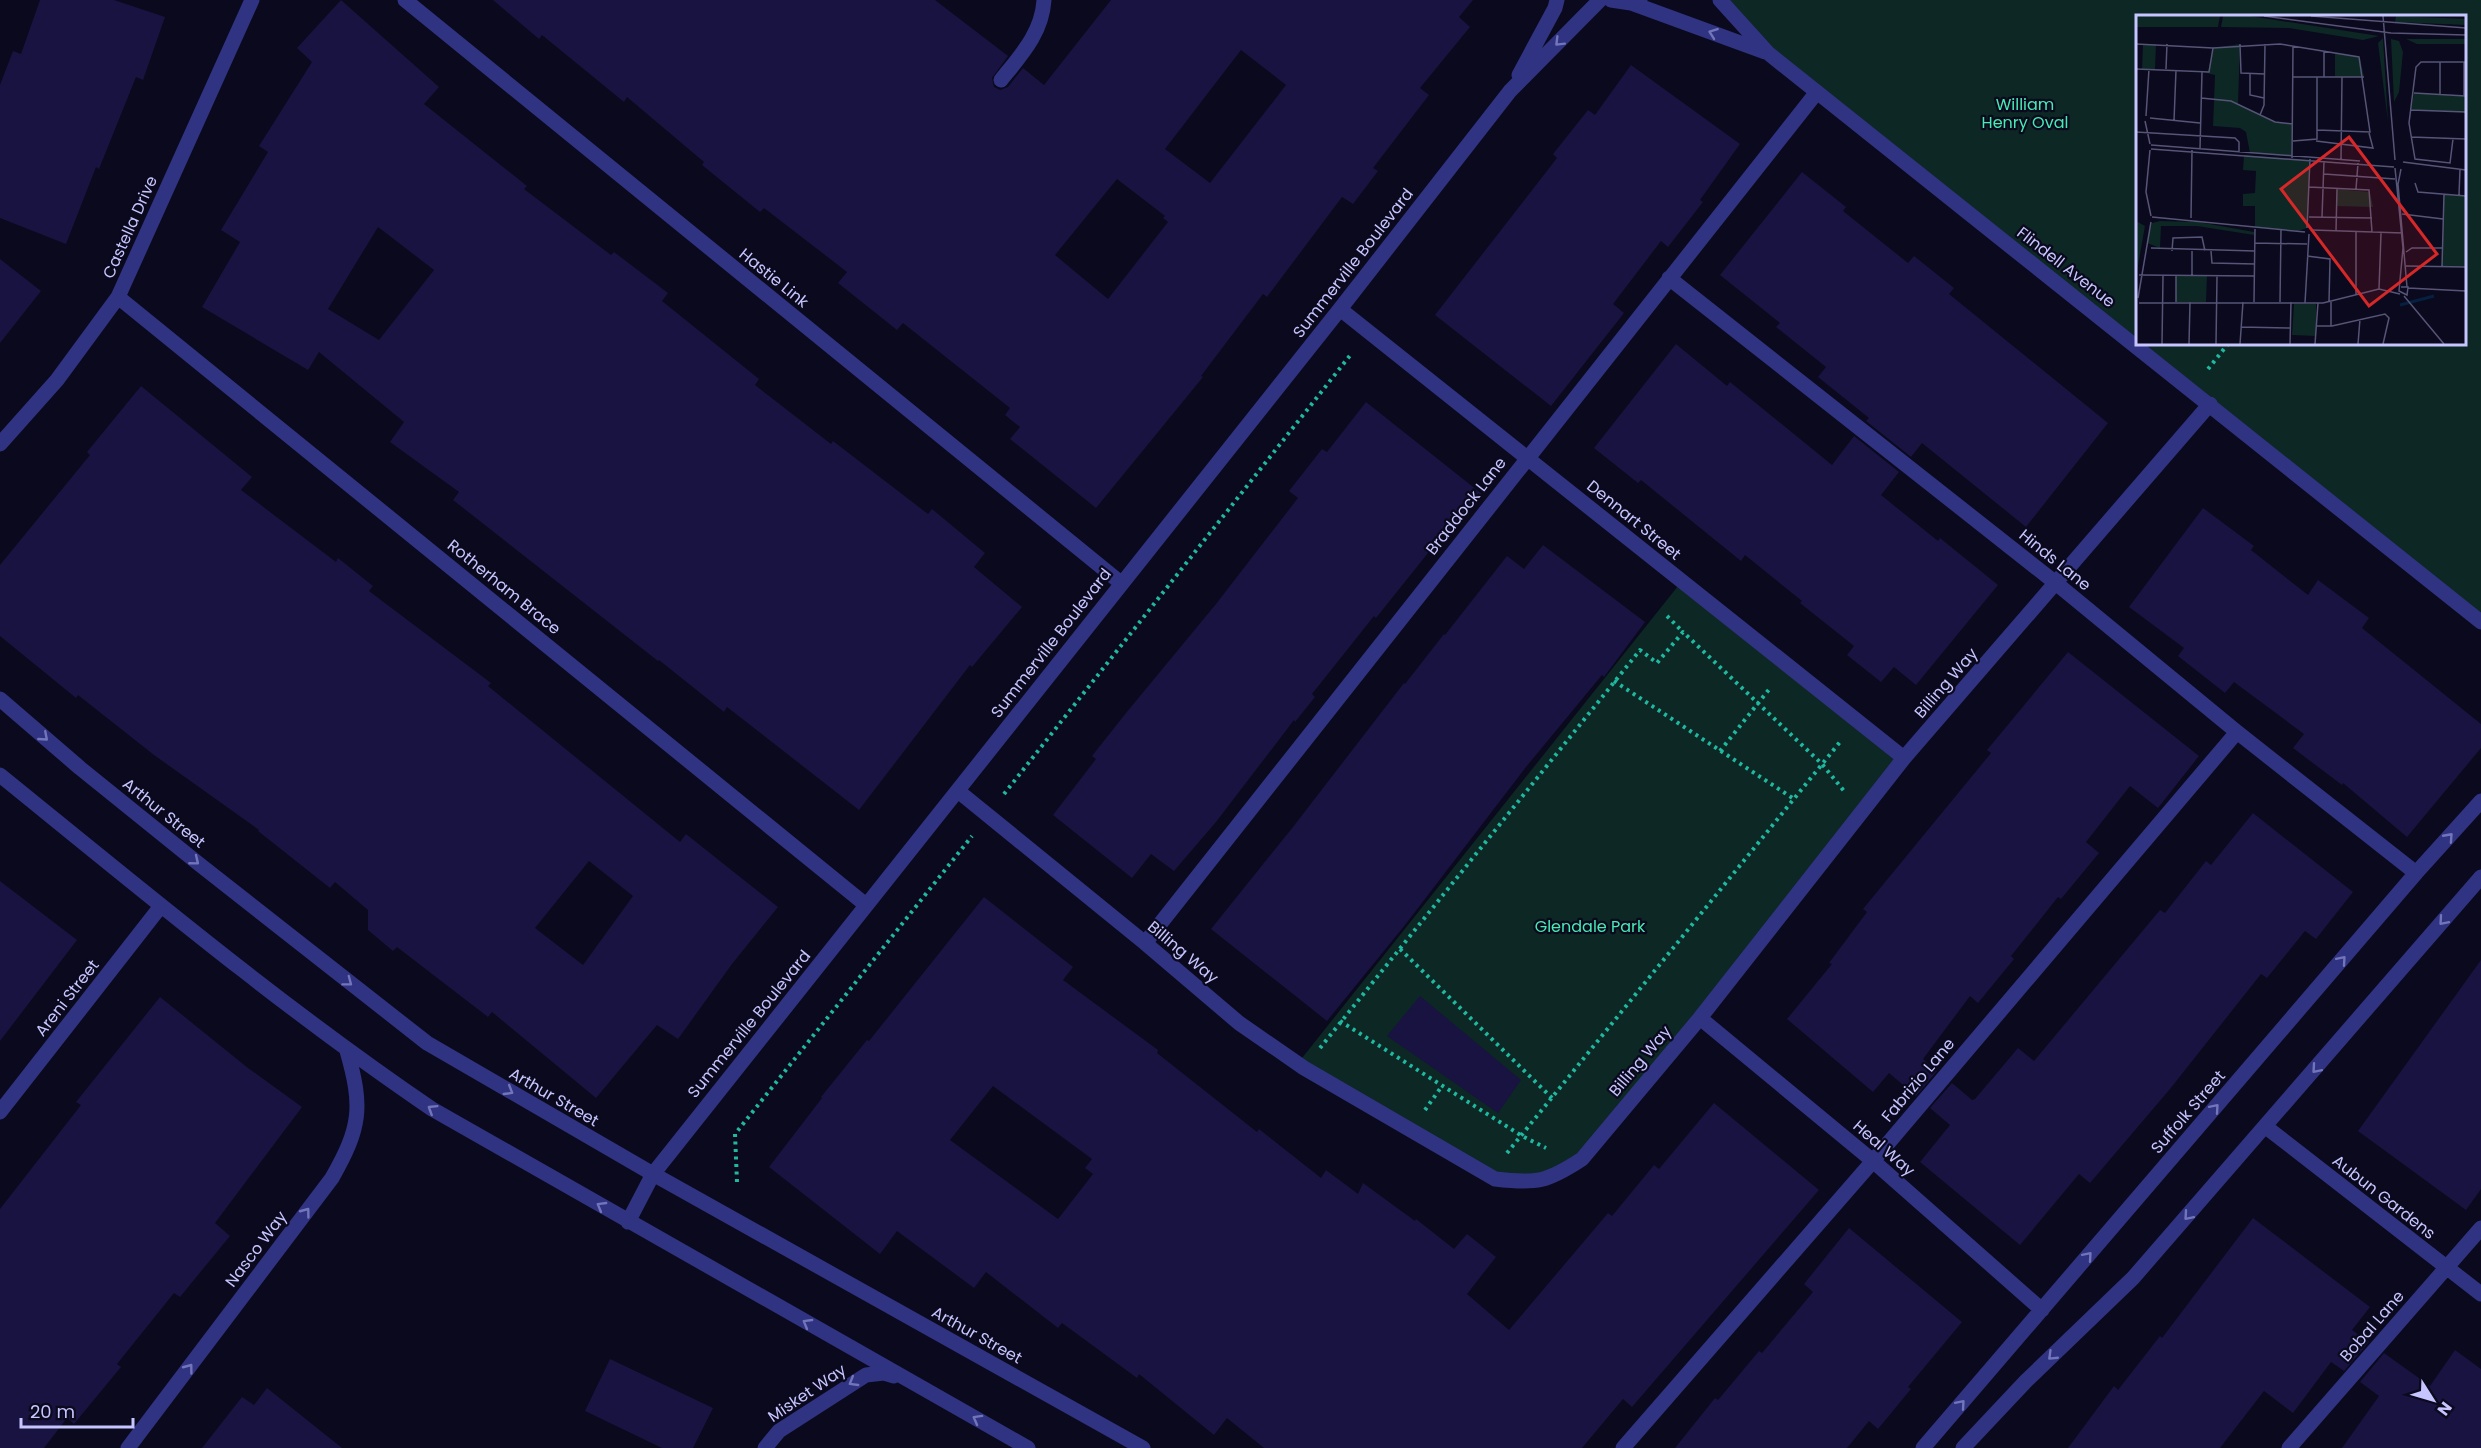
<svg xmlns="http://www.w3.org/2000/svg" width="2481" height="1448" font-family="Poppins,sans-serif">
	<rect width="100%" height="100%" fill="#0b091d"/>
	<path fill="#0c2724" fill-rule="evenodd" d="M1720,0H2481V622L1768,53ZM2138,16H2464V344H2138Z
		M1682,581L1904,758L1700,1018L1557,1176L1495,1179L1298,1063Z"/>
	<path fill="#181340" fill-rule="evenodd" d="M40,0H114L165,17L143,80L136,77L99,169L96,167L66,244L0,218V85L13,51L21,54Z
		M341,0L439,87L424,104L527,186L524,189L611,255L614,252L668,293L662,301L759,379L755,385L831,444L833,441L928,514L932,509L985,553L974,567L1022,607L972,667L970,665L859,810L727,707L724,712L659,660L658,661L453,500L459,492L390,442L404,422L319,352L308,370L202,307L240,242L221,230L268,152L259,146L312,62L297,48ZM378,227L434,270L379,340L328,309Z
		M493,0H935L1008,56L992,78L994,87L1000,90L1008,87L1023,68L1044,85L1111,0H1473L1459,17L1470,27L1420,88L1429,95L1373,168L1378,171L1353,204L1342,197L1267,297L1263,294L1201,376L1203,377L1096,508L1010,439L1020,427L1005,415L1010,408L903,323L897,330L838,283L847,272L764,208L760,212L702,165L704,162L627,97L624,102L542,35L539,39ZM1241,50L1286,85L1210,183L1165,149ZM1117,179L1165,216L1163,218L1168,222L1108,299L1055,255Z
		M1631,65L1740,144L1700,200L1703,202L1668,247L1661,241L1613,304L1624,313L1551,406L1435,315L1557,158L1553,154L1588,110L1595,115Z
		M1802,172L1846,207L1843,211L1908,263L1914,256L1954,288L1949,294L2108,423L2026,527L1922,443L1911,457L1866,421L1869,418L1818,377L1826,367L1776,327L1780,323L1720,275Z
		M0,259L41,291L0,343Z
		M1676,344L1727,386L1730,382L1832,465L1854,436L1899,472L1881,495L1938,541L1940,538L1998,585L1916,685L1894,667L1881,682L1847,655L1854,646L1800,603L1802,601L1745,555L1741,561L1641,480L1638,483L1594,448Z
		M141,386L252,477L241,490L336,562L338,558L373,586L369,591L491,683L488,686L680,842L686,834L778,907L732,964L678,1039L657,1025L596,1098L492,1012L488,1017L397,947L393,951L368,930V910L335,882L330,888L258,831L259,830L154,755L78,695L76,698L0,636V565L90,455L87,452ZM589,861L633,896L583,965L535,928Z
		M1366,402L1482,494L1449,536L1444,533L1376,618L1374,616L1312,694L1315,697L1295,722L1294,720L1216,822L1174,871L1151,854L1132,878L1053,815L1096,759L1092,756L1126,713L1216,604L1298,498L1289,491L1322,449L1327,452Z
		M2203,508L2254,546L2251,550L2308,595L2318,580L2369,618L2362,628L2481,724V748L2407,837L2343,783L2342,785L2293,748L2304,734L2234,682L2225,693L2178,656L2184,648L2129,607Z
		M1543,545L1645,622L1604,677L1602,675L1526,767L1405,925L1327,1021L1211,929L1293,827L1404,683L1405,684L1444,634L1445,635L1507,556L1524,569Z
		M2068,652L2199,756L2158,808L2130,786L2086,842L2099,853L2061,899L2058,897L2011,956L2014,959L1978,1003L1970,996L1923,1059L1937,1071L1916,1096L1889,1073L1873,1092L1787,1019L1832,964L1829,963L1867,912L1863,909L1991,753L1987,750Z
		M2253,813L2353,892L2316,939L2305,931L2267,978L2261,974L2170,1089L2090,1183L2079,1174L2020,1245L1920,1162L1950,1125L1930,1108L1952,1083L1972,1100L1975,1099L2018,1048L2034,1061L2160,910L2165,913L2206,861L2211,865Z
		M0,881L77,940L0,1041Z
		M984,897L1073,967L1063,980L1158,1050L1157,1053L1257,1132L1259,1129L1321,1178L1326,1170L1358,1194L1363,1183L1415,1221L1416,1219L1454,1249L1467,1234L1496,1257L1467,1294L1509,1330L1608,1213L1612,1216L1654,1165L1659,1169L1714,1103L1819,1190L1632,1407L1623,1399L1582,1448H1264L1227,1418L1214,1435L1139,1374L1137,1378L1062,1323L1058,1328L986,1272L974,1288L897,1231L880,1254L769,1167L822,1098L821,1097L867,1040L869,1041ZM993,1086L1092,1159L1085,1168L1093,1174L1058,1219L950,1140Z
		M2481,960V1189L2466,1210L2358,1131Z
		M1420,996L1521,1080L1498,1113L1387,1036Z
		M160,997L248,1068L302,1107L215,1223L230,1236L180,1297L174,1293L117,1364L121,1367L74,1424L67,1418L44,1448H0V1209L81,1105L76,1102Z
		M2253,1218L2370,1307L2352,1330L2369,1342L2344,1371L2331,1362L2293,1413L2264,1391L2220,1448H2068L2114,1386L2118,1390L2160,1336L2162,1338Z
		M1849,1228L1962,1322L1908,1387L1911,1389L1878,1429L1869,1421L1847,1448H1675L1715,1398L1718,1400L1759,1351L1762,1353L1813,1292L1804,1284Z
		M2455,1350L2481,1369V1448H2342L2379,1396L2360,1382L2384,1353L2430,1386Z
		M610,1359L713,1408L693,1448H662L585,1411Z
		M267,1388L342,1448H202L242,1397L254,1405Z"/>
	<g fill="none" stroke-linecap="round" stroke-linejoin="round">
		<path stroke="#1fb9a1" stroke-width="4" stroke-dasharray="3 4.5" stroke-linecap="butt" d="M2208,369L2228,344
			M1667,616L1683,632
			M1614,681L1794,799
			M1720,751L1771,687
			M1004,794L1352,353
			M1400,949L1552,1098
			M1340,1021L1522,1136L1546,1148
			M1320,1048L1640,650L1657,663L1683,632L1822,764L1844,791
			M1425,1110L1442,1086
			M1507,1153L1840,742
			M737,1182L735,1134L972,836"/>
		<path stroke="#2f3381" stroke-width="15" d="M405,0L1121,583
			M1611,0L1631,3L1640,1
			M1720,0L1768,53L2481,622
			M1631,3L1765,52
			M1519,75L1555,8L1557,0
			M1001,80C1021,55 1042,33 1044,0
			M1669,278L2057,584L2237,732L2416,873
			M118,297L866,905
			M1340,309L1904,758
			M0,444L57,380L118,297L252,0
			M0,699L80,768L199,864L427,1043L653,1174L1143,1448
			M0,775C142,890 282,1007 432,1109L1028,1448
			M958,791L1145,943L1239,1023L1304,1068L1495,1179C1537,1184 1547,1182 1582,1159L1700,1018L1904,758L2210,404
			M1145,943L1817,92
			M1700,1018L1873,1161L2042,1310
			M0,1112L161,906
			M2266,1127L2481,1294
			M628,1222L653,1174L1340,309L1510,91L1600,0
			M128,1448L332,1178C361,1127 363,1107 347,1051
			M765,1448L779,1431L866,1375L884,1373L894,1376
			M1623,1448L1873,1161L2237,732
			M1923,1448L2416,873L2481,801
			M1963,1448L2026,1381L2133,1278L2481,877
			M2289,1448L2481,1228"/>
	</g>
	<defs><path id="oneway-chevron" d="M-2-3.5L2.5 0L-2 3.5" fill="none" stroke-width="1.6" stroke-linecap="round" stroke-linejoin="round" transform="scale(1.5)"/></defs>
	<g stroke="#7375ba">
		<use href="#oneway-chevron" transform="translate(1713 33) rotate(-160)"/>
		<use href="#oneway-chevron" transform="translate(1559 42) rotate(135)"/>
		<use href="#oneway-chevron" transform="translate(44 737) rotate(41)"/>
		<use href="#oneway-chevron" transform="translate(2449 837) rotate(-48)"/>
		<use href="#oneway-chevron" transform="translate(195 861) rotate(39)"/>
		<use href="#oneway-chevron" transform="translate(2443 921) rotate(131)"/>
		<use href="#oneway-chevron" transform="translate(2342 960) rotate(-49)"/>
		<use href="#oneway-chevron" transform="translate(348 982) rotate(37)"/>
		<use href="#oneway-chevron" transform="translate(2316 1069) rotate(131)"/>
		<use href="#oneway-chevron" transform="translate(509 1091) rotate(31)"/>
		<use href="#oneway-chevron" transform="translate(2215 1108) rotate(-49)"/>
		<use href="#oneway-chevron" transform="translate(432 1109) rotate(-148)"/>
		<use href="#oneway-chevron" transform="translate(601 1206) rotate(-150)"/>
		<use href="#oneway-chevron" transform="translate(306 1212) rotate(-53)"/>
		<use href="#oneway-chevron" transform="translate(2188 1216) rotate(131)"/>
		<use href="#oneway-chevron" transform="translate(2088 1256) rotate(-49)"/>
		<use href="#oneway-chevron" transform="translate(807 1323) rotate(-150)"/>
		<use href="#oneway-chevron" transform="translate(2052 1356) rotate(136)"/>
		<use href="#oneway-chevron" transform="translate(189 1368) rotate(-53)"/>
		<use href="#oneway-chevron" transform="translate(853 1382) rotate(149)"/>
		<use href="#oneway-chevron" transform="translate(1961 1404) rotate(-49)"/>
		<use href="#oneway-chevron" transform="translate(977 1419) rotate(-151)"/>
	</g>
	<g text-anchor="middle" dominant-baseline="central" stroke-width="4.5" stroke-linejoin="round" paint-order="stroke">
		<g font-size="16" fill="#45ebb2" stroke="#0b091d">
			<text x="2025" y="104">William<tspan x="2025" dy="18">Henry Oval</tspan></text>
			<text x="1590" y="926">Glendale Park</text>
		</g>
		<g font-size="16" fill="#c6c5ff" stroke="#0b091d">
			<text transform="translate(130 227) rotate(-66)">Castella Drive</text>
			<text transform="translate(1353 263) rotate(-52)">Summerville Boulevard</text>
			<text transform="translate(2066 267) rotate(38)">Flindell Avenue</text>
			<text transform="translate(774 278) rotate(39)">Hastie Link</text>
			<text transform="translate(1466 506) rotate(-52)">Braddock Lane</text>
			<text transform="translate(1634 520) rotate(39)">Dennart Street</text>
			<text transform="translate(2055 560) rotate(39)">Hinds Lane</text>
			<text transform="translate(504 587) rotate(39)">Rotherham Brace</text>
			<text transform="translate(1051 643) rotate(-52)">Summerville Boulevard</text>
			<text transform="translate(1946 683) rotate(-49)">Billing Way</text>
			<text transform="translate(164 813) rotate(39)">Arthur Street</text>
			<text transform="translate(1183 952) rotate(40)">Billing Way</text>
			<text transform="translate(67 998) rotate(-52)">Areni Street</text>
			<text transform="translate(749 1024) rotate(-51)">Summerville Boulevard</text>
			<text transform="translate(1640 1061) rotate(-50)">Billing Way</text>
			<text transform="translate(1918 1080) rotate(-50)">Fabrizio Lane</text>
			<text transform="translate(554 1097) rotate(30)">Arthur Street</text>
			<text transform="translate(2188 1112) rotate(-49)">Suffolk Street</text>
			<text transform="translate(1884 1148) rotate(41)">Heal Way</text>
			<text transform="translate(2384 1197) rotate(38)">Aubun Gardens</text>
			<text transform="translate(256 1249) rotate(-53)">Nasco Way</text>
			<text transform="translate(2372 1326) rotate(-49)">Bobal Lane</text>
			<text transform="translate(977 1335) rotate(29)">Arthur Street</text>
			<text transform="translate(807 1393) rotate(-34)">Misket Way</text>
		</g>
	</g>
	<g transform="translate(2136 15)">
		<rect width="330" height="330" fill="#0b091d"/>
		<path d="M0,1H84L82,12H0ZM87,1H114L243,21L227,25L153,13L85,12ZM260,1L330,4V10L259,7ZM247,23L252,107L242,28ZM255,24L263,26L267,37L263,77L258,87ZM270,24H330V29H281ZM7,29H20L19,54H6ZM104,29L102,89L139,107L157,109L156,141L114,138L110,117L104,113L77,111L79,60L66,57H72L77,33ZM199,38L224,43L228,62H199ZM278,78L330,81V97L275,95ZM108,140L174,145L171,213L162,216L119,212V191H107V179L119,178L120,156L107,155ZM201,174L234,177L237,192L200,191ZM308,179L330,181V252H306ZM0,206L9,211L0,262ZM24,206L62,207L118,217V220L61,211H25L24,233L11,228L16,208ZM40,261H71L70,287H40ZM158,289H180V321L156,320Z" fill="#0c2724"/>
		<path fill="none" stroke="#052040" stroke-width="3" d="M264,290L298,281"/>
		<path fill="none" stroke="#565477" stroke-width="1.5" d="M128,1L255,18L330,20M175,1L330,13M247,1L259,145M0,29L77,33L144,29L223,42L234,117L181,115M104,29L105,58L129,59M328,47V80M0,54L73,57L77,33M30,54L31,29M114,59V80L128,83M157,62H228M188,62V36M278,78L330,81M304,80V47M65,83L95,86L139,107L157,109M275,95L330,97M124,100L128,90L129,29M10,101L13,54M14,103L64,108M9,106L14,129M38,106L40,55M0,117L99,123L103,127V137M275,122L330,124M317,124L314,148L279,144L273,108L280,52L285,47H330M157,126L181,124V62M180,126L237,133L233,118M15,130L224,146M15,134L258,152M64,134L66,57M14,135L10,177L15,201M156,143L157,31M205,144L206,62M267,147L330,155M259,153L267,233L263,276L271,280L272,272H265M265,154L262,169L271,272M188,159L259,164M279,168L282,177L330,181M173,172L233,175L236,217M220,174L222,148M323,180L324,154M266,199L307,204M16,202L169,217M173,202L236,203M186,202L188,146M55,203L56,135M171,213L174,144M176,215L267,218M200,216L201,174M119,228L171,229M15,233L119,236M36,236L37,223L66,222L69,236M75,236L76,248L119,249M270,237L276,233H307M171,241L194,244L193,287M270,251L330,252M306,252L308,179M3,260L118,261M56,261V236M272,273L330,276M243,274L245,218M220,280V217M268,281L308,329M2,283L15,207M40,287V261M118,287L119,214M144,287L145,215M3,288H187L243,274L264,279M169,288L173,219M180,311H196L249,299L253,303L247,329M195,311V286M105,312L155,313M26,329L27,261M53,329L54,287M80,329L81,261M104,329L107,287M154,329L155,287M179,329L182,288M222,329L224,304"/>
		<path fill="#d62828" fill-opacity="0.15" stroke="#d62828" stroke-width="3" d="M213,122L301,239L233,291L145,174Z"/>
		<rect width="330" height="330" fill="none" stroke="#c6c5ff" stroke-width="3"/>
	</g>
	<g transform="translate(2433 1400) rotate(127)" stroke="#0b091d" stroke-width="4.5" paint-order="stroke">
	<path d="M0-4.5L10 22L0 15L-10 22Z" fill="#c6c5ff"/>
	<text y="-9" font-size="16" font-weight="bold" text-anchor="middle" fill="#c6c5ff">N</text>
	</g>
	<path d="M21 1418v9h112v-9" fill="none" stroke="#c6c5ff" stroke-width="3"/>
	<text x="30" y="1418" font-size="18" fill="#c6c5ff" stroke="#0b091d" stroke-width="4.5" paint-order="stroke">20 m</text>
</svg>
